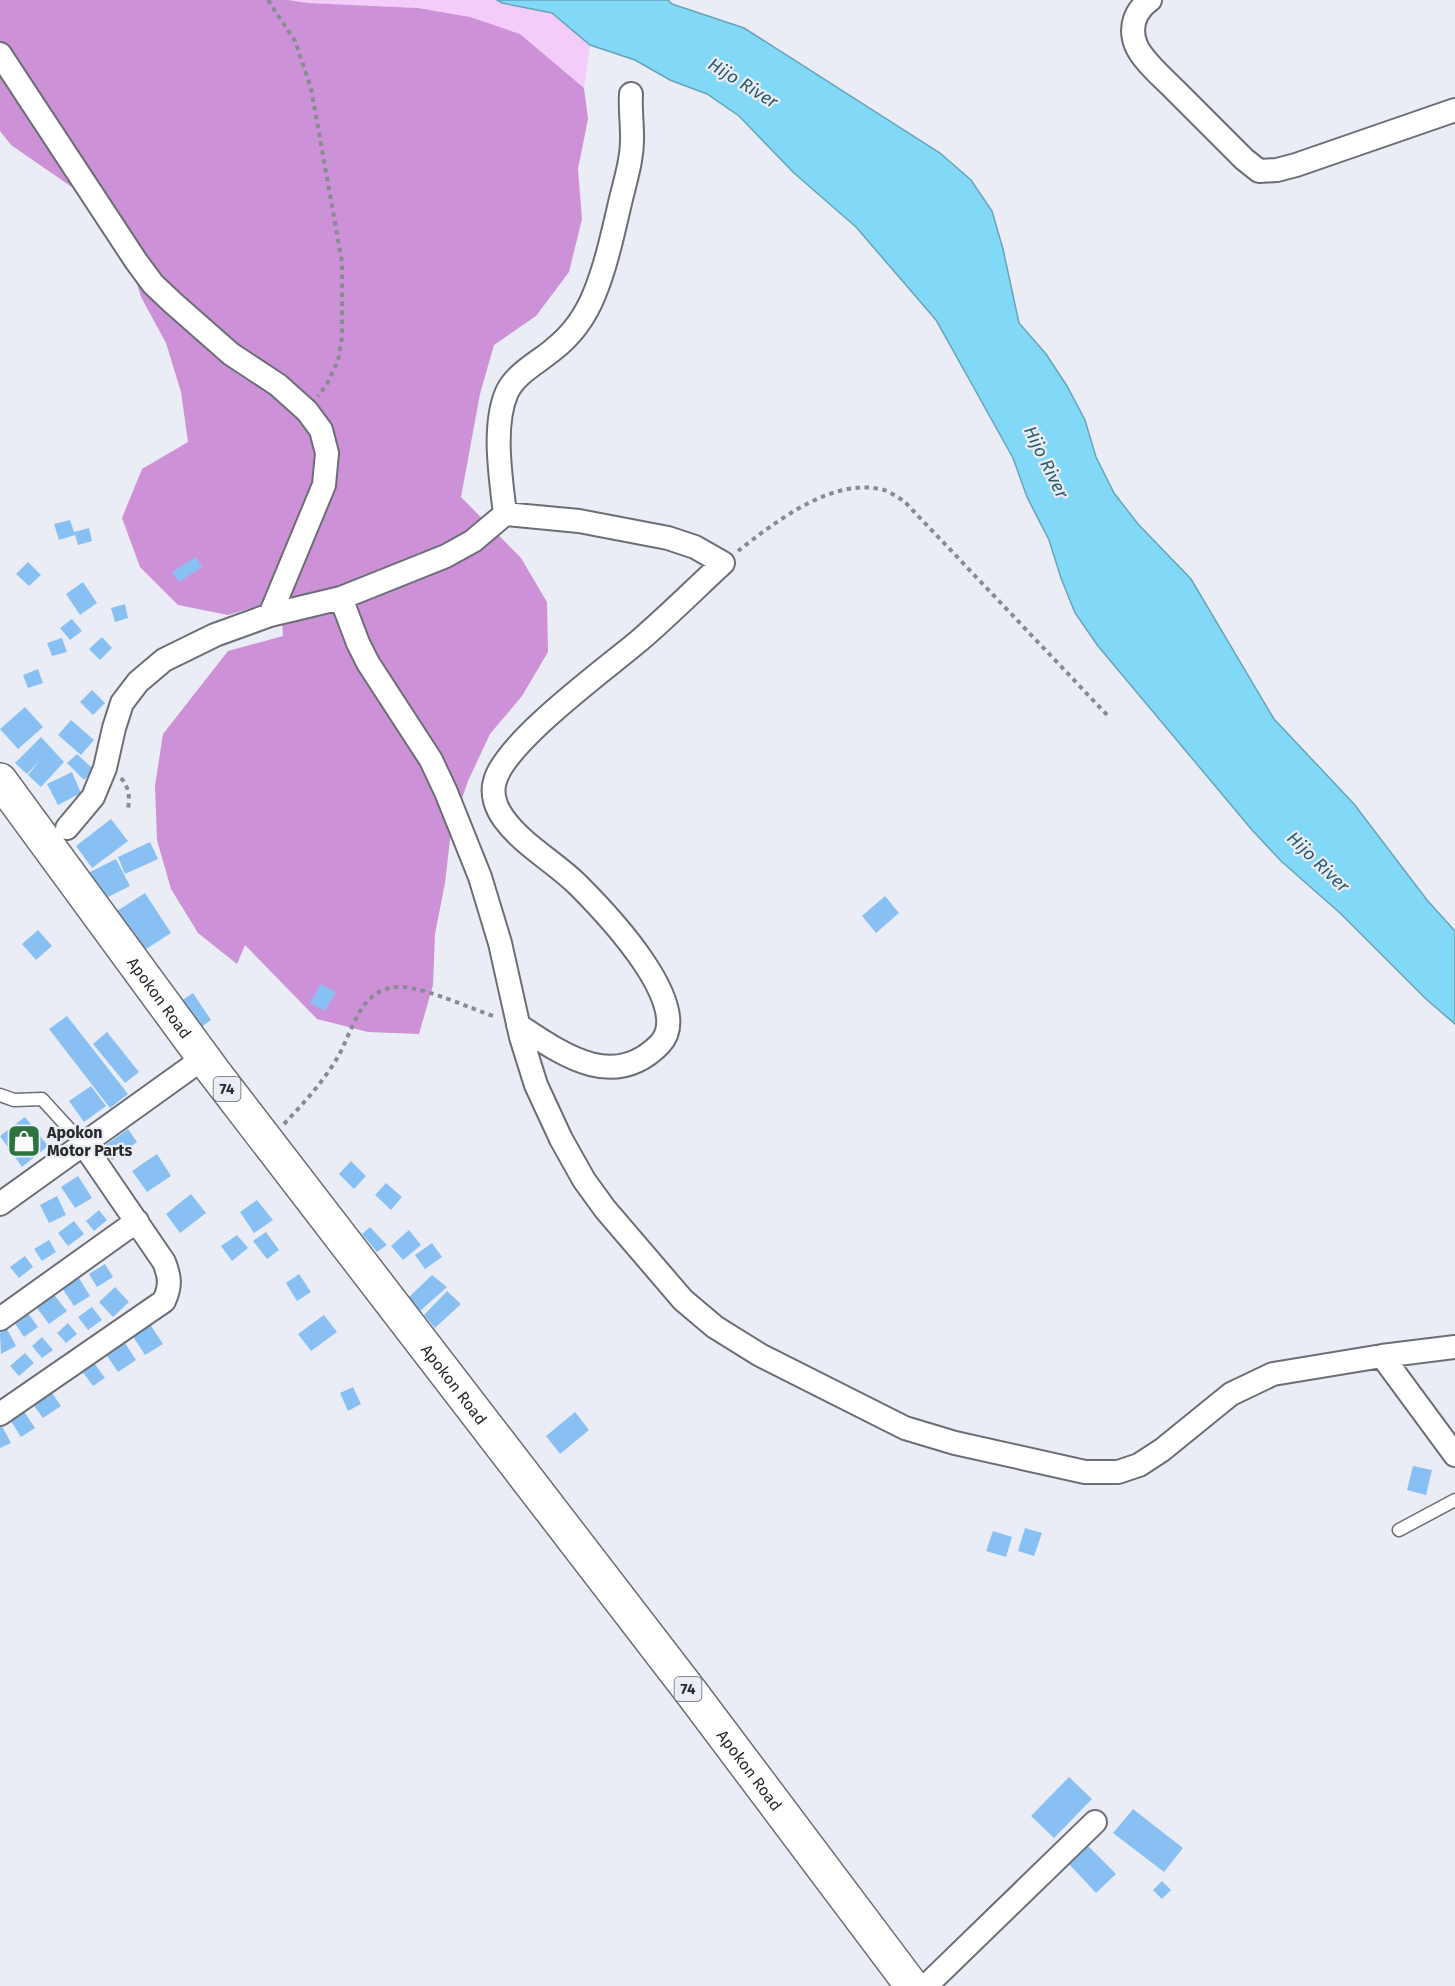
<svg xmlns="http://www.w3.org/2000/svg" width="1455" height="1986" font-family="'Fira Sans',sans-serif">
	<rect width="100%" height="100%" fill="#eaedf5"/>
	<path fill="#f3ccfa" d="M288,0H497L502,3L552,13L590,45L584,88L520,34L470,17L418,8L308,3Z"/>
	<path fill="#cd91d7" d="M0,0H288L308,3L418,8L470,17L520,34L584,88L588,119L578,169L582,219L569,272L536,316L494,345L480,394L461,497L521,558L547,602L548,652L522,696L490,734L468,781L451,831L445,883L435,934L433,985L419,1034L368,1032L317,1019L245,945L237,964L198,933L171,889L157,840L155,786L163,734L228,651L283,636L281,599L228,615L178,605L140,567L122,518L142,469L188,442L181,392L166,343L141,297L125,244L95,203L11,145L0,131Z"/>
	<path fill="#82d8f7" stroke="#67a4ba" stroke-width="1.5" d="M497,0H668L672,4L744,28L940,153L971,180L992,211L1003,249L1019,323L1046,354L1067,386L1085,420L1096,457L1114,493L1138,524L1191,579L1274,719L1354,804L1427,900L1455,931V1024L1426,999L1341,914L1281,861L1252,830L1098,646L1075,613L1061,578L1049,540L1027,497L1013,458L936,320L856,227L794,173L739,116L707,94L670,80L635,60L590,45L552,13L502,3Z"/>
	<path fill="#89c0f4" d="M70,520L74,532L89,528L92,541L78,545L75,535L59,540L54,524Z
		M196,557L202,567L179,582L172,572Z
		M28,562L41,575L29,586L16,574Z
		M83,582L97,603L80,615L66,594Z
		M125,604L128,618L115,622L111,608Z
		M72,619L82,631L70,640L60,628Z
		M102,637L112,648L100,660L89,649Z
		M62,638L67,652L52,656L47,643Z
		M38,669L43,683L28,688L23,675Z
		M92,690L105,703L93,715L80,702Z
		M25,707L43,727L18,749L0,729Z
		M71,720L94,740L81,755L58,735Z
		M41,737L64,762L41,787L28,775L40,760L27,774L15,763Z
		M77,754L94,770L84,780L67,763Z
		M72,772L81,793L58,805L47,784Z
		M111,819L128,841L92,868L76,846Z
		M150,842L158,859L125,874L118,857Z
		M116,859L130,886L102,900L88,873Z
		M145,893L171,933L143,951L117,911Z
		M885,896L899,913L876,933L862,916Z
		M38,930L52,946L36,960L22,944Z
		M321,984L336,992L325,1011L310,1003Z
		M193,993L211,1020L193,1033L175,1005Z
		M67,1016L128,1094L110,1108L49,1029Z
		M107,1032L139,1072L125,1083L93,1044Z
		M91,1086L106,1106L84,1122L69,1101Z
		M25,1117L48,1146L22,1167L0,1136Z
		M128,1129L137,1142L112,1160L103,1147Z
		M157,1154L171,1176L147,1192L132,1171Z
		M351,1161L366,1176L354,1189L339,1174Z
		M78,1176L92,1198L75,1208L61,1187Z
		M386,1183L402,1197L391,1210L375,1195Z
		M191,1194L206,1213L180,1233L166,1214Z
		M57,1196L66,1215L49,1223L40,1205Z
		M257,1200L273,1220L254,1233L240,1212Z
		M99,1210L107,1220L94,1231L86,1221Z
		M74,1221L84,1234L68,1246L58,1233Z
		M370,1227L387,1245L377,1252L362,1234Z
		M409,1230L421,1245L403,1260L391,1246Z
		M266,1232L279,1250L267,1259L253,1241Z
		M237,1235L248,1248L232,1261L221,1246Z
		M49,1240L56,1252L42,1261L34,1249Z
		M432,1243L442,1257L425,1269L415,1255Z
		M25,1256L33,1267L19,1278L10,1267Z
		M105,1264L113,1277L97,1287L89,1274Z
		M299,1274L311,1292L297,1301L286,1283Z
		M432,1275L447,1287L419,1312L408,1298Z
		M79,1278L90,1296L74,1306L62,1288Z
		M115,1287L129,1302L113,1317L99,1302Z
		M51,1291L67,1311L49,1324L34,1304Z
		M447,1291L461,1304L435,1328L424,1315Z
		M92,1307L102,1320L88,1330L78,1317Z
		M28,1313L38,1327L24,1337L14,1322Z
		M324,1315L337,1332L311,1351L298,1334Z
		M68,1323L77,1334L66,1343L57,1333Z
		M150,1324L163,1344L145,1355L132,1335Z
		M7,1329L16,1346L1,1354L0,1333Z
		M42,1337L53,1350L42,1358L32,1346Z
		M121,1337L136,1360L118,1372L103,1350Z
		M25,1353L34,1363L19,1376L10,1366Z
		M94,1363L105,1378L93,1386L82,1371Z
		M353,1387L361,1404L348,1411L340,1393Z
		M50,1390L61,1406L43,1418L32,1403Z
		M23,1410L35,1428L21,1437L9,1418Z
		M575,1412L589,1430L560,1454L546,1436Z
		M2,1426L11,1443L0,1448V1427Z
		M1413,1466L1432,1470L1426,1495L1407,1490Z
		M1025,1528L1042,1533L1034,1556L1018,1551Z
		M993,1531L1012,1537L1006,1557L986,1551Z
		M1069,1777L1092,1799L1054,1838L1031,1816Z
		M1133,1809L1183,1848L1164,1872L1113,1833Z
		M1088,1846L1116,1874L1096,1893L1069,1864Z
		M1162,1881L1171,1890L1162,1899L1153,1890Z"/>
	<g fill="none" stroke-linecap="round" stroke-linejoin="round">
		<g stroke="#6c6e75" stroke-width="15">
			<path id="lane" d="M0,1095L14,1100L42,1099L84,1145
				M1399,1530L1455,1500"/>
		</g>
		<g stroke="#6c6e75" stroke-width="26">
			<path id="street" d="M1150,0C1135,11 1129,27 1136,45C1142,60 1163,78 1175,90C1198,113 1221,136 1244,159L1259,171L1277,170L1296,165L1455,110
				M0,54L136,261L153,284L172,302L231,354L278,385L307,411L321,430L327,453L324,485L270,615
				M505,514C501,479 492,426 507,392C516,373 539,362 554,349C573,334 585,317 594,295C606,266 613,233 620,203C625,181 633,158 632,135C632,121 630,109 631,94
				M341,598L358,643L368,663L431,760L446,792L480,877L500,943L521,1037L536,1085L561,1139L584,1180L605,1209L683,1300L715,1327L760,1355L905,1428L955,1443L1085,1472H1118L1139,1465L1162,1450L1231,1394L1273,1374L1382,1356L1455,1347
				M67,828L93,797L105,768L114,728L122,703L138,682L164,660L215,635L270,615L341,598L446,556L473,541L505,514L579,521L668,538L695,547L723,563C696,588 669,615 640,640C607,668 505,742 495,781C491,794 496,808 504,819C524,846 555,862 578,885C604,911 696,1006 660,1044C613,1092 562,1054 518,1025
				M0,1204L205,1057
				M0,1319L137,1221
				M1382,1356L1455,1455
				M0,1414L164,1301C171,1286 170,1277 164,1262L84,1145
				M926,1986L1095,1822"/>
		</g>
		<g stroke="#6c6e75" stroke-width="36">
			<g id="highway">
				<path id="s1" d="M0,780L214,1072L691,1692L912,1986"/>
			</g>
		</g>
		<path stroke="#898b91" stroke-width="4" stroke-dasharray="4.5 4.5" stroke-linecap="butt" d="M268,0L295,41L311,88L342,262V337L338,361L327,384L318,396
			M738,551C775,522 834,476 884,490C891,492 898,498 904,501L1110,718
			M121,778C129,787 130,797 128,809
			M284,1124C303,1104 322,1083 336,1060C354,1031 359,985 403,987C426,988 472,1009 496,1017"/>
		<use href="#lane" stroke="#fff" stroke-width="12"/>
		<use href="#street" stroke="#fff" stroke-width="22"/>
		<use href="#highway" stroke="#fff" stroke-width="33"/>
	</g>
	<defs>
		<g id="shop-square" transform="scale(1.725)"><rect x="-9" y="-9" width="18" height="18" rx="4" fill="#2d733f" stroke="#eaedf5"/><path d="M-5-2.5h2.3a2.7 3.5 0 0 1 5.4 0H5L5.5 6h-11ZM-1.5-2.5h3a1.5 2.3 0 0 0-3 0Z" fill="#fff"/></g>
	</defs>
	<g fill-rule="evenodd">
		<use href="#shop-square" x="24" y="1141"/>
	</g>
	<g text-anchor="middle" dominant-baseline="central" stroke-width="4.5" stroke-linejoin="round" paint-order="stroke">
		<g fill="#eaedf5" stroke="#636469" stroke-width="1.5">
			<rect x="213.5" y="1077" width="27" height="24" rx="4.5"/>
			<rect x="674.5" y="1677" width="27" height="24" rx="4.5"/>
		</g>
		<g font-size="15" font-weight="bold" fill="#292a2d">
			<text x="227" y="1089">74</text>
			<text x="688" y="1689">74</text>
		</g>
		<g font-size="16" fill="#292a2d" stroke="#eaedf5">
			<text stroke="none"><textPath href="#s1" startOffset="270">Apokon Road</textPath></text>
			<text stroke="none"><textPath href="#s1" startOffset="756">Apokon Road</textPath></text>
			<text stroke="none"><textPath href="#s1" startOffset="1242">Apokon Road</textPath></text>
		</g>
		<g font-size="16" font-weight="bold" fill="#292a2d" stroke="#eaedf5" text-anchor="start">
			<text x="47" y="1132">Apokon<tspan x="47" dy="18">Motor Parts</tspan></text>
		</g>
		<g font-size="18" font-style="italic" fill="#2c5d6d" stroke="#eaedf5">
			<text transform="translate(743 83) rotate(32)">Hijo River</text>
			<text transform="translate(1046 462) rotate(64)">Hijo River</text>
			<text transform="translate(1318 862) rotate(44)">Hijo River</text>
		</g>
	</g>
</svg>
